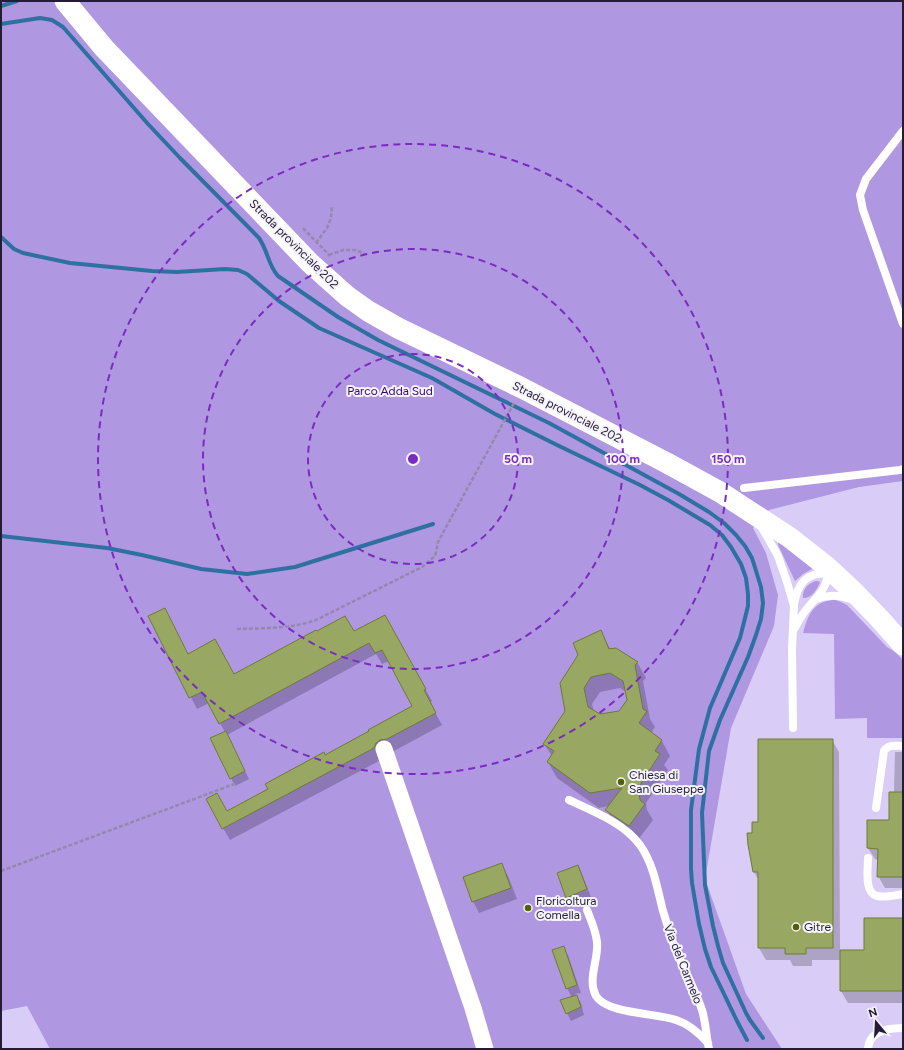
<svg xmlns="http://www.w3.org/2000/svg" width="904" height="1050" font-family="Figtree,sans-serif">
	<rect width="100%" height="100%" fill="#d9ccf6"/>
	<path fill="#b097e1" d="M1,1H903V481L859,487L769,510L753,528L766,553L778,595L774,626L731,728L705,879L746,994L782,1049H50L27,1006L1,1011Z
		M778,541L813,567L812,569L803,574L795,581L778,545Z
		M816,581H818L820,582C817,590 812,598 803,598C802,589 809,583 816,581Z
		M835,600L841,602L847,605L887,647L895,652L903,660V738H867V718L835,719L834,634L803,633C808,615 813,601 835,600Z"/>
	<path fill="#0003" fill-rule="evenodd" d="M150,616L188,655L234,676L354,632L391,627L432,701L430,703L442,725L394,751L381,760L230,840L223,828L227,813L269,790L325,756L413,706L389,661L382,664L376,654L227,735L249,779L235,786L231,778L225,732L209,703L197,709Z
		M600,632L611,650L637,662L646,678L643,681L650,719L655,727L651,733L662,741L670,756L664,765L668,770L646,803L647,810L653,820L638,840L615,825L607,810L609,806L599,808L557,778L548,762L552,756L544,744L567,711ZM620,688L626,692L628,700L619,712L600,715L594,712L592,704L600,692Z
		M832,740L839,752L840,951H865L903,919V1003H848L841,991V960H812V966H793L790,960H766L759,948V881L754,872L753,834L759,823Z
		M895,752H903V888H885L878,876V860L875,859L868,848L890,821L894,793Z
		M501,864L508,876L517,899L479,913L473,901Z
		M578,866L582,874L591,897L571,905L567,897Z
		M563,948L568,955L581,993L575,994L581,1003L584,1015L571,1021L567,1013L571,996L567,988Z"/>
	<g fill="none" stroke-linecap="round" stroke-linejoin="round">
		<path stroke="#2e71a1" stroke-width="4" d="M1,6L17,1
			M1,24L40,18L52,20L63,27L148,124L180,158L259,238C268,251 268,265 278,276L338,317L378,340L549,423L679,494L709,512L724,523L736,535L745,546L752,558L761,587L763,603L761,619L756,635L748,657L720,720L709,751L702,813L705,885L713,926L718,946L723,963L746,1013L750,1020L763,1038
			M1,237L14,249L23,253L70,263L152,271L177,272L225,269L238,270L247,274L279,301L319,328L432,378L495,414L557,445L640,485L668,500L710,525L722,535L731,547L741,564L746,578L748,594V606L740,638L710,708L699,749L691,810V869L692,883L699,924L705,949L711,967L737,1021L747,1040
			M1,536L107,548L142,555L201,569L247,574L295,567L433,524"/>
	</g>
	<path fill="#98a761" stroke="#6e7c36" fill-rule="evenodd" d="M165,608L188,654L215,639L234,674L316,630L317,631L345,616L354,631L385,615L426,689L424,690L436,713L387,739L380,740L376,743L374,748L222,829L206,799L217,793L227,811L268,789L265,784L324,752L325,755L369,731L368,730L412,706L382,650L375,653L369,643L219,724L202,692L189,698L148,616Z
		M601,630L609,649L616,648L638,662L635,665L643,709L647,711L639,723L662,740L655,751L660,754L638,788L640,800L645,804L629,826L605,810L622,788L590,793L547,762L554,751L543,744L565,711L560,683L578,655L573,643ZM610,673L623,681L627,700L619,711L600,714L588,707L584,688L591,677Z
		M226,731L245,771L230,779L210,738Z
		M758,739H833V948H806V954H785V948H758V872H753L748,845L747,833H752V822H758Z
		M889,792H903V877H877L878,849L867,848V820H889Z
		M502,863L511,888L472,902L463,877Z
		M578,865L587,889L566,898L557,873Z
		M864,918H903V991H840V950H864Z
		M564,946L577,985L566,989L552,950Z
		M577,995L581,1007L566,1014L560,1000Z"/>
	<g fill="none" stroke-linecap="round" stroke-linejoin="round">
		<path stroke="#9489ac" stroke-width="2.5" stroke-dasharray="4 2" stroke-linecap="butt" d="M303,228L330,256
			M316,243L327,228L331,218L332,206
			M329,255L343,250H356L365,254
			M237,629C263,628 291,629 316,620L422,567L435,556L438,542L514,403
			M1,871L237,783"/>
		<path stroke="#fff" stroke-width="8" d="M903,131L866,179L860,195L863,210L903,324
			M744,488L900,470L903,469
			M761,526L773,547L778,556L787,582L794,606L792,649L793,728
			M816,599C829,594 841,595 853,600
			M794,604C798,583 806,573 828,573
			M794,629C798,623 801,616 806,610C816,597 827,590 828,572
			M569,800C593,811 624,823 640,845C654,865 657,888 663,911C666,921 669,930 672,940C680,964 694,986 702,1010C706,1023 706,1036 709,1049
			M876,808L884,751C888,744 896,746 903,746
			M868,858C868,869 864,893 877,896C885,898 895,895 903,894
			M587,910C591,920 596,931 597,942C599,959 587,979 596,996C607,1014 657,1013 676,1020C689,1024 699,1033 708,1043
			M868,1049C869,1031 888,1028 903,1028"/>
		<path stroke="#fff" stroke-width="17" d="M384,749L473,1008L485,1049"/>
		<path stroke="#fff" stroke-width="21" d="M65,1L104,48L310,263L347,296L368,311L398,328L522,388L667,463L720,492L789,537L826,566L853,591L879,618L903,645"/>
	</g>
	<g fill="none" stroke="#7b2cbf" stroke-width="2" stroke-dasharray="7 5">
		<circle cx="413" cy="459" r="105"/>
		<circle cx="413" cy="459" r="210"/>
		<circle cx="413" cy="459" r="315"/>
	</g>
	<g fill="#526000" stroke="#f6f4fb" stroke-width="1.5">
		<circle cx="621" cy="782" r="4"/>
		<circle cx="528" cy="908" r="4"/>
		<circle cx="796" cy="927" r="4"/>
	</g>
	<g text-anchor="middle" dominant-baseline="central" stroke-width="4" stroke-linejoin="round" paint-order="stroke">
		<g font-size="12" fill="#241b34" stroke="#f6f4fb">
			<text transform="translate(294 244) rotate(45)">Strada provinciale 202</text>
			<text transform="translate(567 412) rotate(27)">Strada provinciale 202</text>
			<text transform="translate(683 964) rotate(68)">Via del Carmelo</text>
		</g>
		<g font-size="12" fill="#390669" stroke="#f6f4fb">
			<text x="390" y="391">Parco Adda Sud</text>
		</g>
		<g font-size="12" fill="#241b34" stroke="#f6f4fb" text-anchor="start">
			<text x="629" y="775">Chiesa di<tspan x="629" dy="14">San Giuseppe</tspan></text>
			<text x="536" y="901">Floricoltura<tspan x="536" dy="14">Comella</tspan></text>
			<text x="804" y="927">Gitre</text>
		</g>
	</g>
	<circle cx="413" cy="459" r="6" fill="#7b2cbf" stroke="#f6f4fb" stroke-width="2"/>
	<g font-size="12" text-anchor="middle" font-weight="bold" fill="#7b2cbf" stroke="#f6f4fb" stroke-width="4" stroke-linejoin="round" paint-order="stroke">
		<text x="518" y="463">50 m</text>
		<text x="623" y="463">100 m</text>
		<text x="728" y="463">150 m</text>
	</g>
	<rect width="904" height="1050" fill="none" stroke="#241b34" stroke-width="4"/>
	<g transform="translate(876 1022) rotate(342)" stroke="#f6f4fb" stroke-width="3" paint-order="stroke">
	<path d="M0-3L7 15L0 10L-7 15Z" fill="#241b34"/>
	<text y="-6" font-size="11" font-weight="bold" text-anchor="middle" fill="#241b34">N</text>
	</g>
</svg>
